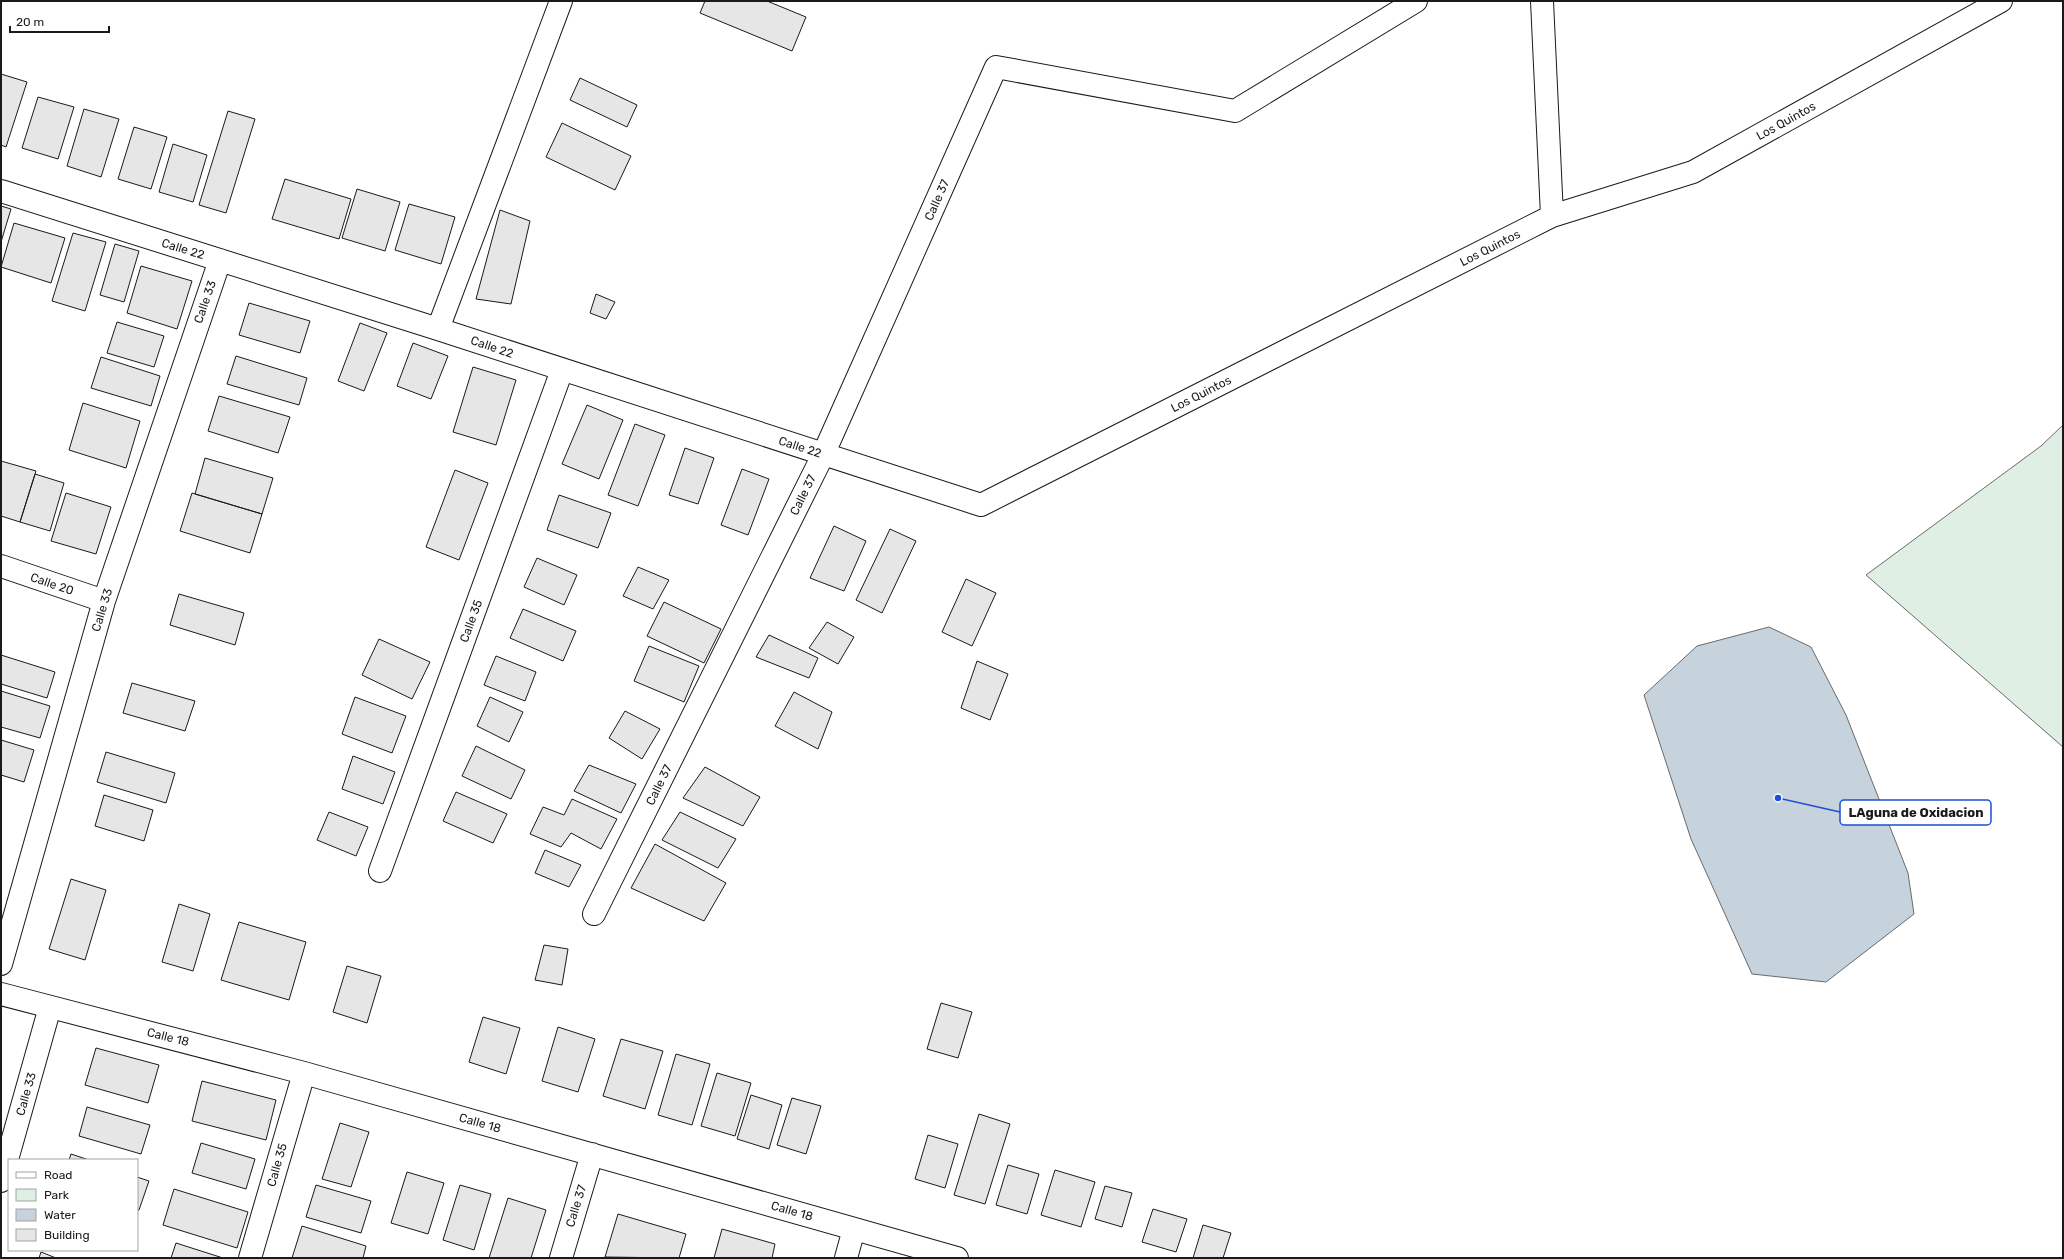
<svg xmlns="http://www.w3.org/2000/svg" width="2064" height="1259" font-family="Rubik,sans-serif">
	<rect width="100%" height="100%" fill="#fff"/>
	<path fill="#e0efe3" stroke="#6a6a6a" d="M2063,425V747L1866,575L2041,446Z"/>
	<path fill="#c6d2dc" stroke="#6a6a6a" d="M1769,627L1811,647L1846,715L1908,873L1914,914L1826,982L1752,974L1691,839L1644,695L1697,646Z"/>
	<path fill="#e6e6e6" stroke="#1a1a1a" d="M705,1H767L806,17L792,51L700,13Z
		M1,74L27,82L6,147L1,145Z
		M580,78L637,105L627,127L570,100Z
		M38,97L74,107L58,159L22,148Z
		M84,109L119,119L101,177L67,166Z
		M228,111L255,119L226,213L199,205Z
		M562,123L631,156L615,190L546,157Z
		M134,127L167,137L151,189L118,179Z
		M173,144L207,155L193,202L159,192Z
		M285,179L351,199L339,239L272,219Z
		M357,189L400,202L385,251L342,238Z
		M409,204L455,217L441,264L395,250Z
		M1,206L11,209L1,242Z
		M500,210L530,221L511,304L476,299Z
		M14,223L65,238L51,283L1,267Z
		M73,233L106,242L85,311L52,301Z
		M115,244L139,251L124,302L100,295Z
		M141,266L192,281L177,329L127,313Z
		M596,294L615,302L606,319L590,313Z
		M249,303L310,321L300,353L239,335Z
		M117,322L164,336L154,367L107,353Z
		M360,323L387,333L364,391L338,381Z
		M413,343L448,356L431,399L397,386Z
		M236,356L307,378L299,405L227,384Z
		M101,357L160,376L151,406L91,388Z
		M473,367L516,380L496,445L453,432Z
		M219,396L290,417L278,453L208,431Z
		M83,403L140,421L126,468L69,450Z
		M587,405L623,420L599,479L562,464Z
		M635,424L665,435L638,506L608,495Z
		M685,448L714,458L698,504L669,495Z
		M205,458L273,478L262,514L195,494Z
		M1,461L36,471L20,522L1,516Z
		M742,469L769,479L748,535L721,525Z
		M455,470L488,483L459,560L426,547Z
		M35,474L64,483L50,531L20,522Z
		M66,493L111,507L96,554L51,541Z
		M192,493L262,514L250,553L180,531Z
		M559,495L611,513L598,548L547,530Z
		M834,526L866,541L844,591L810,578Z
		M890,529L916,541L882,613L856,600Z
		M537,558L577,575L564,605L524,587Z
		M638,567L669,580L653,609L623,596Z
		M966,579L996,593L972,646L942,632Z
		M179,594L244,613L235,645L170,625Z
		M664,602L721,629L704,663L647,636Z
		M523,609L576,631L563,661L510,638Z
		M827,622L854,637L838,664L809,648Z
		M769,635L818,658L809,678L756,657Z
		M379,639L430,662L412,699L362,675Z
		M649,646L699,666L684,702L634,681Z
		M1,655L55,672L47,698L1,684Z
		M496,656L536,672L525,701L484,685Z
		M977,661L1008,674L990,720L961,708Z
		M132,683L195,701L185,731L123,713Z
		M1,691L50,706L40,738L1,727Z
		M794,692L832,712L818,749L775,726Z
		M355,697L406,716L392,753L342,734Z
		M490,697L523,712L509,742L477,726Z
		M625,711L660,729L642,759L609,738Z
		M1,740L34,750L24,782L1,775Z
		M476,746L525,770L511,799L462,776Z
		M106,752L175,773L166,803L97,782Z
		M353,756L395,772L383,804L342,789Z
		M589,765L636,784L621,813L574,791Z
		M705,767L760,797L743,826L683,798Z
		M456,792L507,814L493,843L443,821Z
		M104,795L153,810L144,841L95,826Z
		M572,799L617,819L601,849L571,833L561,847L530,834L543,807L564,815Z
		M329,812L368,827L356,856L317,840Z
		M680,812L736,839L718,868L662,840Z
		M655,844L726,883L704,921L631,888Z
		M545,850L581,865L569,887L535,873Z
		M71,879L106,890L85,960L49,949Z
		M179,904L210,914L193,971L162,962Z
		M239,922L306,942L289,1000L221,980Z
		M544,945L568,949L562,985L535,980Z
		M347,966L381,976L367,1023L333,1012Z
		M941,1003L972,1012L958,1058L927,1049Z
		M483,1017L520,1028L506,1074L469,1062Z
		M558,1027L595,1039L578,1092L542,1081Z
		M621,1039L663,1051L645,1109L603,1096Z
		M96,1048L159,1065L148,1103L85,1085Z
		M676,1054L710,1064L692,1125L658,1115Z
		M717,1073L751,1083L735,1136L701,1126Z
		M202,1081L276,1100L266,1140L192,1121Z
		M751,1095L782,1105L769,1149L737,1139Z
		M792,1098L821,1106L806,1154L777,1145Z
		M87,1107L150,1125L141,1154L79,1136Z
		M979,1114L1010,1124L985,1204L954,1195Z
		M340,1123L369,1132L351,1187L322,1179Z
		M928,1135L958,1144L945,1188L915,1179Z
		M201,1143L255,1159L246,1189L192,1173Z
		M71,1154L89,1160H69Z
		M1008,1165L1039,1174L1027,1214L996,1205Z
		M1055,1170L1095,1182L1081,1227L1041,1215Z
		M407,1172L444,1183L428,1234L391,1223Z
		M137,1177L149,1181L139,1210H137Z
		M316,1185L371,1201L361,1233L306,1217Z
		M460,1185L491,1194L474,1250L443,1240Z
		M1105,1186L1132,1193L1122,1227L1095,1219Z
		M174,1189L248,1212L237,1248L163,1225Z
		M508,1198L546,1210L531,1258H489Z
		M1153,1209L1187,1219L1176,1252L1142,1242Z
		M618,1214L686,1234L679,1258L605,1257Z
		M1203,1225L1231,1233L1223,1258H1193Z
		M302,1226L366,1246L363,1258H292Z
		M722,1229L775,1244L772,1258H714Z
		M176,1243L223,1258H171Z
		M41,1252L56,1258H39Z"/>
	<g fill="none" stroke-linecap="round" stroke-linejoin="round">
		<g stroke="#1a1a1a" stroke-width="24">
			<path id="street" d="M1542,1L1552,216
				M1,191L438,329L981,505L1552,216L1693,172L2001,1
				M438,329L561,1
				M1,566L104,601
				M380,871L562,370
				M594,914L823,455L996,67L1235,111L1416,1
				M1,964L104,601L220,260
				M1,994L304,1073L957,1258
				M1,1181L50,1007
				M250,1258L304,1073
				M561,1258L592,1154
				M846,1258L854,1229"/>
		</g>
		<use href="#street" stroke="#fff" stroke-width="22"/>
	</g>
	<g text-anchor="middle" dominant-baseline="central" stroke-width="3" stroke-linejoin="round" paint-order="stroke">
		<g font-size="12" fill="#1a1a1a" stroke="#fff">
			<text transform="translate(1786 121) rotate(-29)">Los Quintos</text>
			<text transform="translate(937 200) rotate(-66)">Calle 37</text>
			<text transform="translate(1490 248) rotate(-27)">Los Quintos</text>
			<text transform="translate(183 249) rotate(17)">Calle 22</text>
			<text transform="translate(205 302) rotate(-71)">Calle 33</text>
			<text transform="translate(492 347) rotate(19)">Calle 22</text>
			<text transform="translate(1201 394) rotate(-27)">Los Quintos</text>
			<text transform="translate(800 447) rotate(18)">Calle 22</text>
			<text transform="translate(803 495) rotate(-64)">Calle 37</text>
			<text transform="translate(52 584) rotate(19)">Calle 20</text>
			<text transform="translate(102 610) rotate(-73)">Calle 33</text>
			<text transform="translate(471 621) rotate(-70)">Calle 35</text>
			<text transform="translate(659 785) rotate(-64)">Calle 37</text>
			<text transform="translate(168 1037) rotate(14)">Calle 18</text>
			<text transform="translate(26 1094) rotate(-74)">Calle 33</text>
			<text transform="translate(480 1123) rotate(16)">Calle 18</text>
			<text transform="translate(277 1165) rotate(-74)">Calle 35</text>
			<text transform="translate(576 1206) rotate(-73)">Calle 37</text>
			<text transform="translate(792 1211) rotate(16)">Calle 18</text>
		</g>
	</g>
	<path fill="none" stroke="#1d4ed8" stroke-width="1.5" d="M1778 798L1840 812"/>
	<circle fill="#1d4ed8" stroke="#fff" stroke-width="1.5" cx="1778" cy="798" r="4"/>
	<rect fill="#fff" stroke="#1d4ed8" stroke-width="1.5" x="1840" y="800" width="151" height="25" rx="4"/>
	<g font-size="13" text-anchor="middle" font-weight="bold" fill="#1a1a1a">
		<text x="1916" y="817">LAguna de Oxidacion</text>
	</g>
	<rect width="2064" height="1259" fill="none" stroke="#1a1a1a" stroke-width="4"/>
	<rect x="8" y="1159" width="130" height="92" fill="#ffffff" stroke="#a3a3a3"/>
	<rect x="16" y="1172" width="20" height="6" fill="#ffffff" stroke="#a3a3a3"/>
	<text x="44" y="1179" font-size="12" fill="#1a1a1a">Road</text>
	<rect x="16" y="1189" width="20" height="12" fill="#e0efe3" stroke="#a3a3a3"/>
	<text x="44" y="1199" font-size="12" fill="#1a1a1a">Park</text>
	<rect x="16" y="1209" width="20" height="12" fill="#c6d2dc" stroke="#a3a3a3"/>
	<text x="44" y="1219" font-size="12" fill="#1a1a1a">Water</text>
	<rect x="16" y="1229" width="20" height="12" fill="#e6e6e6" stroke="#a3a3a3"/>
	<text x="44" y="1239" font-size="12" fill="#1a1a1a">Building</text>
	<path d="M10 26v6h99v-6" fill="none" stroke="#1a1a1a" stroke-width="2"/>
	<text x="16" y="26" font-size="12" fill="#1a1a1a" stroke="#ffffff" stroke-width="3" paint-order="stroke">20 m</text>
</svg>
